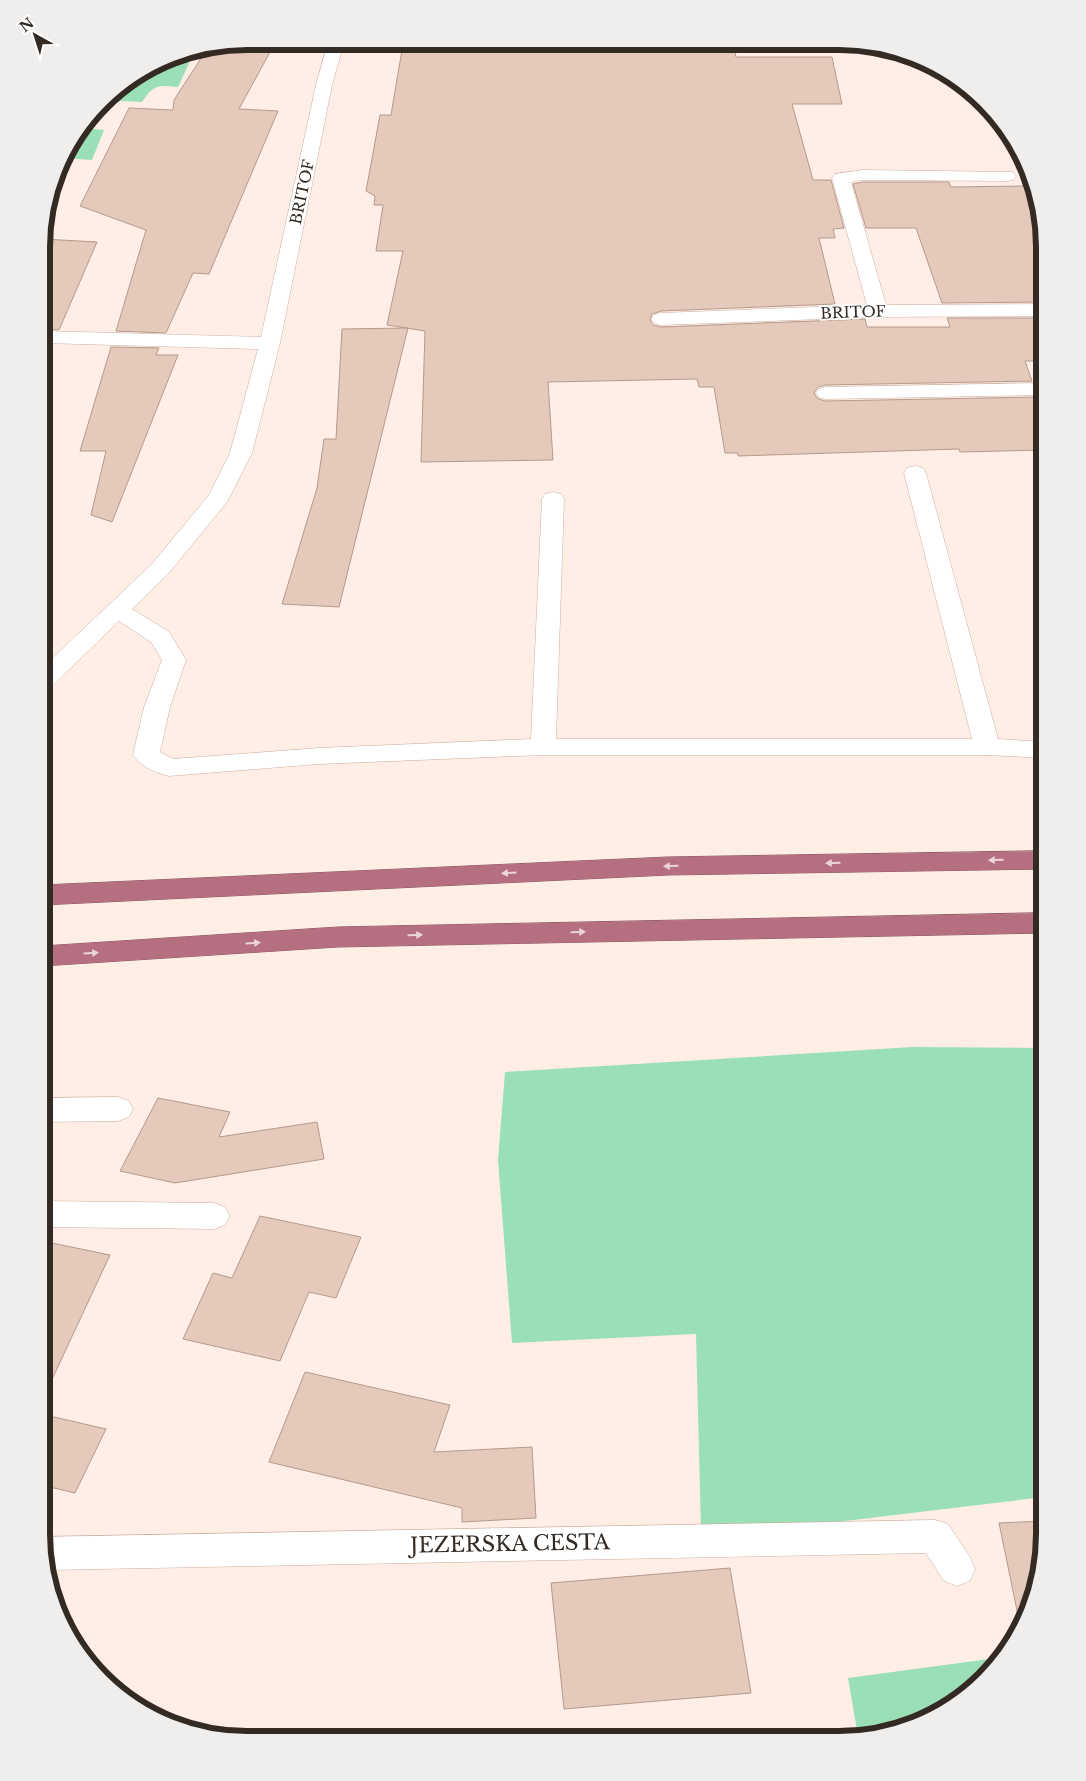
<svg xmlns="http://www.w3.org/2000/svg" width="1086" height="1781" font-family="'Libre Baskerville',serif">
	<rect width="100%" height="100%" fill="#ffeee5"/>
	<path fill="#9bdfb6" d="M166,59L190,61L178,87C158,85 154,84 142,102L106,100L111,93Z
		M84,128L104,130L92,160L62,158Z
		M913,1047L1044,1048V1497L778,1529L701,1530L696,1334L512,1343L498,1160L505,1072Z
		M1004,1657L964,1697L917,1724L858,1736L848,1678Z"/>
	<path fill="#e5c9bb" stroke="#b49a8c" d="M247,41H276L239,109L278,111L209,274L193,273L166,333L116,331L146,230L80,206L129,108L173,110L174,100L207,49Z
		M551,42H556V45L733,43L736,57H832L842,104H792L813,180H831L844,228L833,229L835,238H819L835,304L661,311L652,314L650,320L653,325L661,327L865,319L867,327H950L947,318H1045V361H1025L1032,381L826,385L818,387L814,393L818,399L826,401L1038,397L1045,413V450L960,452L959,449L738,456V453H725L714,387H699L697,379L548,382L553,460L421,462L425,331L387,325L403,251H376L383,205H374L375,196L366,191L380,115H391L403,44L482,45V43Z
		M863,182H949L951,187L1024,186L1040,225L1045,247V302L942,303L916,228H866L853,184Z
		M43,239L97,242L59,330L43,329Z
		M408,328L339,607L282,604L317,488L324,439H336L342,329Z
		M111,347L159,348L156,355H178L112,522L91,515L106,451H80Z
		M158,1098L230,1112L219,1137L317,1122L324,1159L175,1183L120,1171Z
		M260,1216L361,1237L336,1298L309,1292L280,1361L183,1339L213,1273L232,1278Z
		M42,1241L110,1255L41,1403L42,1295Z
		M305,1372L450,1405L434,1452L532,1447L536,1518L462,1522V1508L269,1462Z
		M41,1414L106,1429L75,1493L41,1485Z
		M1044,1521V1548L1034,1600L1020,1625L999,1523Z
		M730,1568L751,1693L564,1709L551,1583Z"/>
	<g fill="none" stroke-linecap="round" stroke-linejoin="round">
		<g stroke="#c9aea0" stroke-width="1">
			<path id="minor" d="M328,42H344L332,85L280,343L252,453L227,502L168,574L132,609L169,632L186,660L170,707L160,752L173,759L319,748L531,739L542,499L545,494L553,492L561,494L564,499L556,739H972L904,473L907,468L915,466L923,468L926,473L998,739L1045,742V758L987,755H543L319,764L169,776C156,773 140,766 133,755L144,707L162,660L151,642L119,621L51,687L42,690V668L152,564L209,495L230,453L258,349L43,343V331L261,337L316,85Z
				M863,170L1013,172L1016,176L1013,180L1007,181L863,180L851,182L886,305L1045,304V316L878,317L661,325L654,323L651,319L654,315L661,313L867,305L832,178L835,174Z
				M1045,383V395L826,399L819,397L816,393L819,389L826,387Z
				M118,1097L129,1101L133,1109L129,1117L118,1121L42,1122V1098Z
				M42,1201L214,1203L225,1207L230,1216L225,1225L214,1229L42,1227Z
				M935,1520L948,1524L970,1557L975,1569L970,1581L957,1586L944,1581L926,1553L48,1570L42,1537Z"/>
		</g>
		<g stroke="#885660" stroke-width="1">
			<path id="highway" d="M1045,851V869L668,875L42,905V885L668,857Z
				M1045,913V933L338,947L42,966V946L338,927Z"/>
		</g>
		<use href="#minor" fill="#fff" fill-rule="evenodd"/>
		<use href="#highway" fill="#b66e81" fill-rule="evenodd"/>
	</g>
	<defs><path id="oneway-solid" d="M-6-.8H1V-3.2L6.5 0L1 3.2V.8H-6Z" transform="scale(1.25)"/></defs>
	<g fill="#e9d4d9">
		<use href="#oneway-solid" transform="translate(996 860) rotate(179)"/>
		<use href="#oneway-solid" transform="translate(833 863) rotate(179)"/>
		<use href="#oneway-solid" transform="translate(671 866) rotate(178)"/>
		<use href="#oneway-solid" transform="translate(509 873) rotate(177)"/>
		<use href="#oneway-solid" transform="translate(578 932) rotate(-1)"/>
		<use href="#oneway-solid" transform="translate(415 935) rotate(-1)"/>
		<use href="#oneway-solid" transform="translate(253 943) rotate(-4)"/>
		<use href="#oneway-solid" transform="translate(91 953) rotate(-4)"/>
	</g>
	<g text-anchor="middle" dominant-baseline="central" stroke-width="4" stroke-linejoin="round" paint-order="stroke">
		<g font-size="15" fill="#342a24" stroke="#fff">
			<text transform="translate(302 192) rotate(-78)">BRITOF</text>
			<text transform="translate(853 312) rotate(-2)">BRITOF</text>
		</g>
		<g font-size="21" fill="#342a24" stroke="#fff">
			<text transform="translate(510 1544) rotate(-1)">JEZERSKA CESTA</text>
		</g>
	</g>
	<path d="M0 0H1086V1781H0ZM247 50H839A197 197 0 0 1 1036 247V1534A197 197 0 0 1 839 1731H247A197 197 0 0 1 50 1534V247A197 197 0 0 1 247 50Z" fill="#efeeed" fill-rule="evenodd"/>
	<path fill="none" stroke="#342a24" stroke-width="6" d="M247 50H839A197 197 0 0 1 1036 247V1534A197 197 0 0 1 839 1731H247A197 197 0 0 1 50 1534V247A197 197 0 0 1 247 50Z"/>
	<g transform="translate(35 35) rotate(321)" stroke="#ffffff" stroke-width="4" paint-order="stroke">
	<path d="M0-4L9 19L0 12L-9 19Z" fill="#342a24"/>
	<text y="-8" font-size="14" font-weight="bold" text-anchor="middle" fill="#342a24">N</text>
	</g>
</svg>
